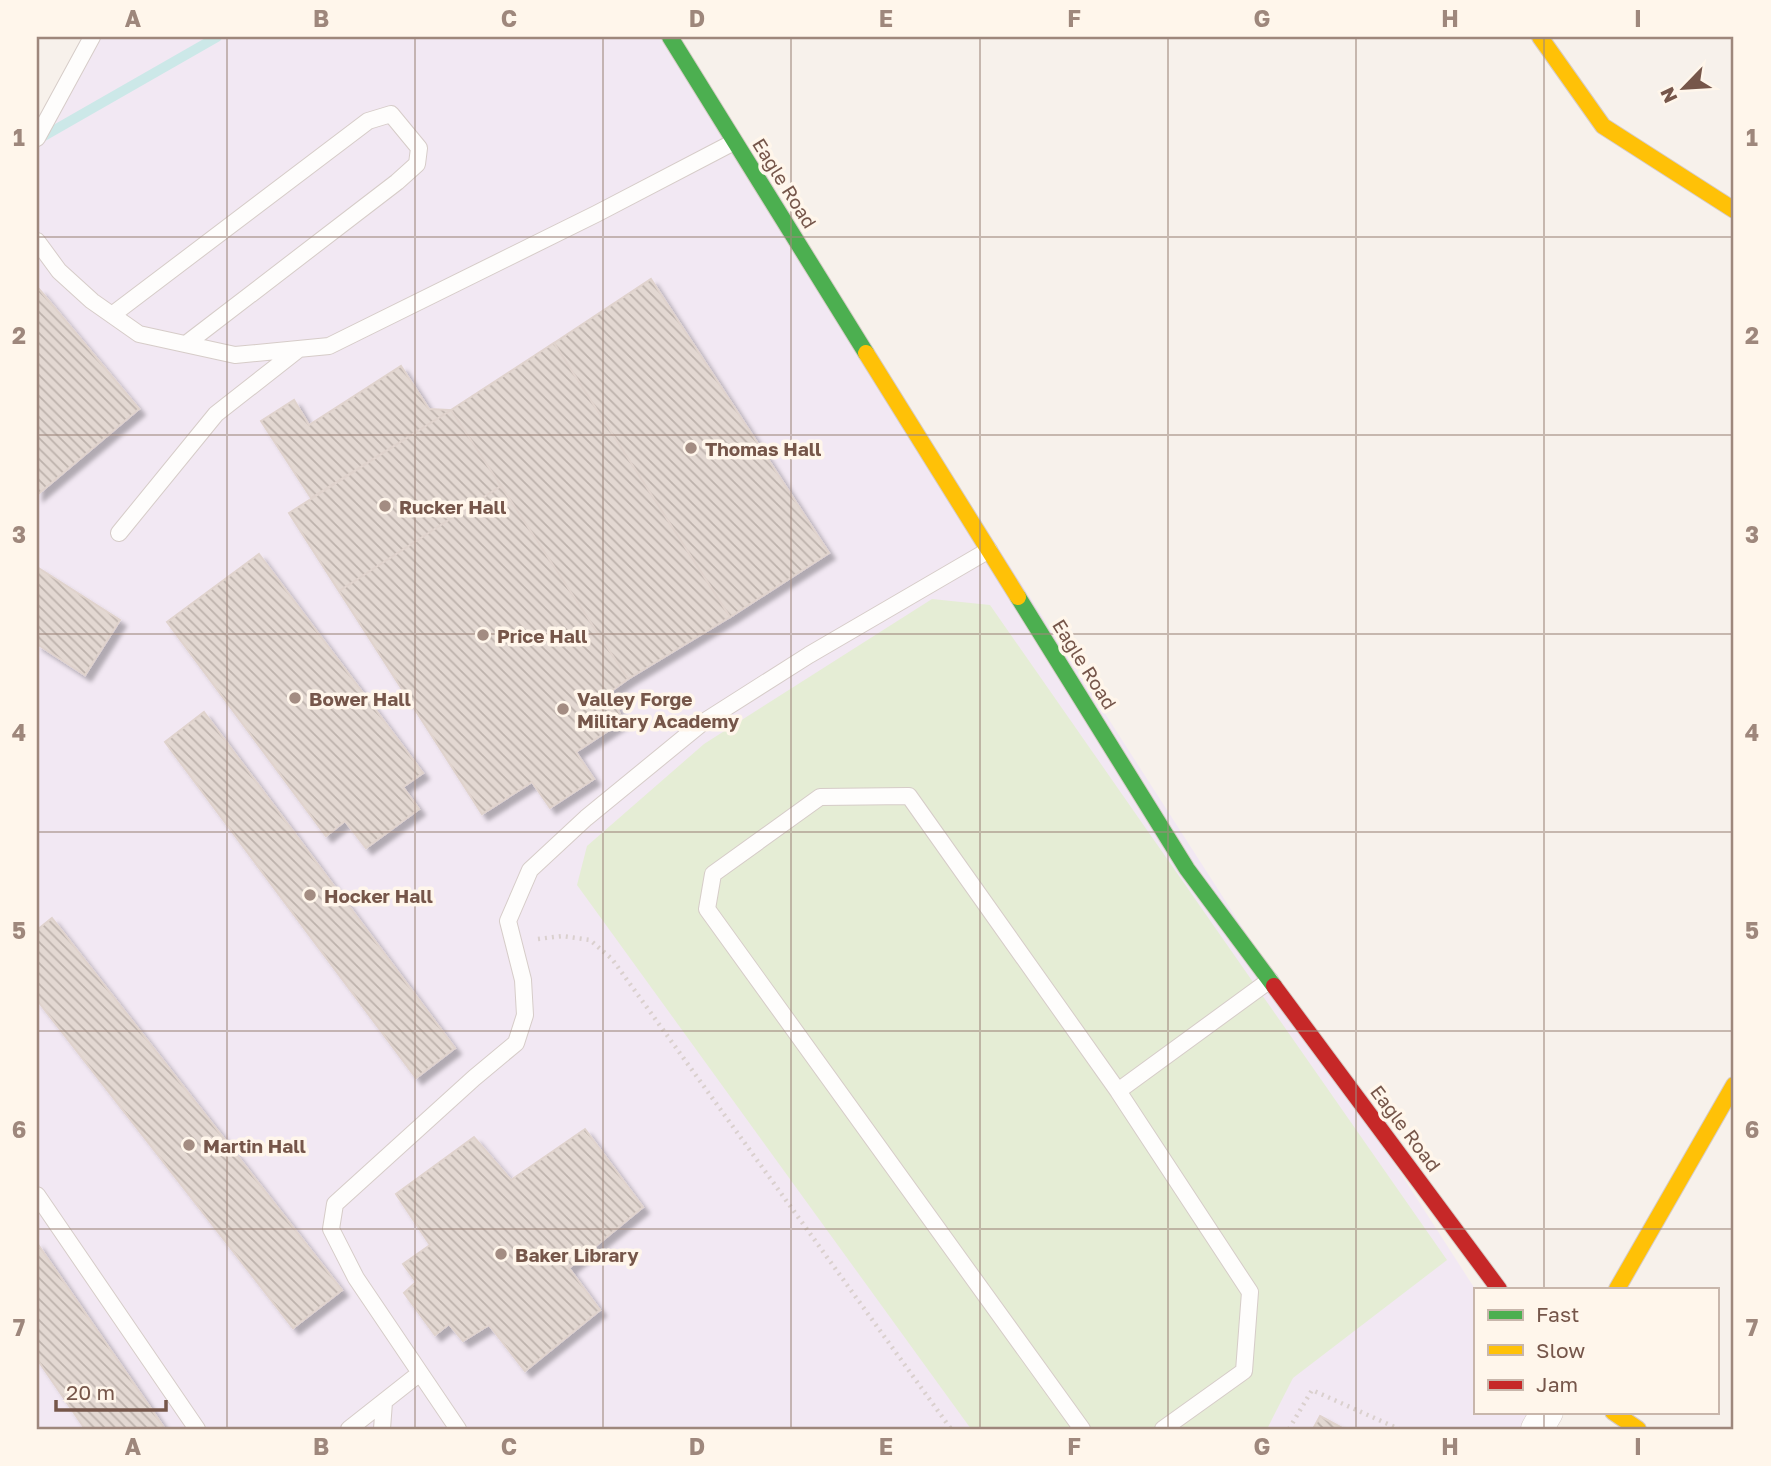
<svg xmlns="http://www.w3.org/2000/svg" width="1771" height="1466" font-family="'Golos Text',sans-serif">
	<defs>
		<pattern id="building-back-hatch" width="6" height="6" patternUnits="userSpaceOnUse" patternTransform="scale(1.75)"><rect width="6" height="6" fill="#e3d8d2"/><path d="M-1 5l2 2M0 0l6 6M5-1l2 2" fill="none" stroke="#bdb2ac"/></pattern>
		<filter id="shadow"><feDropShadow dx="6" dy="6" stdDeviation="2" flood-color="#0004"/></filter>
	</defs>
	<rect width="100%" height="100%" fill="#f7f1eb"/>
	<path fill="#f2e8f3" d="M92,37H670L1475,1289V1412H1547L1537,1429H37V138Z"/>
	<path fill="#e5edd5" d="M932,599L990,605L1447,1260L1293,1378L1267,1429H971L577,885L587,846L704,744Z"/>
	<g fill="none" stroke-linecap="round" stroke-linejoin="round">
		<path stroke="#cce8e8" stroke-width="10" d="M37,140L217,37"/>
	</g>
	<path fill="url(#building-back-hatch)" stroke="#e0d3cd" stroke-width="2" filter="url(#shadow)" d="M651,279L829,553L730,617L554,343Z
		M39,289L139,409L37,495V290Z
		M554,343L730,617L628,679L451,410Z
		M401,366L429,409L451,410L311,498L261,421L294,400L309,425Z
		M451,410L501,486L339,591L289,513Z
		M501,486L628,679L610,692L623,721L576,752L594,779L550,808L532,782L482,814L339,591Z
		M259,554L423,773L403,787L419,809L366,848L345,821L326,836L167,622Z
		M37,567L120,620L85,675L37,644Z
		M204,712L455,1048L416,1078L165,742Z
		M52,918L342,1290L293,1328L37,1000V930Z
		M585,1129L643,1207L569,1268L600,1310L525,1371L489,1325L463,1341L449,1324L435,1335L404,1293L416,1282L403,1264L430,1245L396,1194L474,1137L511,1180Z
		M37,1243L165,1429H85L37,1359Z
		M1320,1416L1344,1429H1313Z"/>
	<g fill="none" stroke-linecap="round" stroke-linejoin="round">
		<g stroke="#d6ccc8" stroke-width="18">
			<path id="lane" d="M37,138L92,37
				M37,241L59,271L92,301L139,334L235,355L329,346L596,214L734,142
				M112,315L368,121L391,114L419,148L417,164L397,182L186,344
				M119,533L216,414L299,349
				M1118,1091L1270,980
				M37,1195L197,1429
				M349,1429L420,1373
				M382,1429L384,1402
				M458,1429L356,1278L331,1229L335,1204L474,1078L516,1043L525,1015L523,980L508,921L530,870L586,818L702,723L809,655L989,550
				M1082,1429L707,909L713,874L820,797L909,796L1118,1091L1250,1292L1244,1371L1163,1429"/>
		</g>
		<g stroke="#d6ccc8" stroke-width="33">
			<path id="street" d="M1537,1429L1547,1412"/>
		</g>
		<g stroke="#d6ccc7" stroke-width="18">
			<path id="fast" d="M670,37L866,353
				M1018,597L1187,869L1274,986"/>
		</g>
		<g stroke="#d6ccc7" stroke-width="18">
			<path id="slow" d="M1540,37L1603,126L1734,210
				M866,353L1018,597
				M1617,1289L1734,1085
				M1613,1412L1638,1429"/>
		</g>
		<g stroke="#d6ccc7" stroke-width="18">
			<path id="jam" d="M1274,986L1499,1289"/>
		</g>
		<path stroke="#dad0ce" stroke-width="4.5" stroke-dasharray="2 5" stroke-linecap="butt" d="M538,939L562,936L590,940L612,959L951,1429
			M1289,1429L1312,1390L1399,1429"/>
		<use href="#lane" stroke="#fefdfc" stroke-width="16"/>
		<use href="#street" stroke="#fefdfc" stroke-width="32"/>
		<use href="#fast" stroke="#4caf50" stroke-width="16"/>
		<use href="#slow" stroke="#ffc107" stroke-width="16"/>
		<use href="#jam" stroke="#c62828" stroke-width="16"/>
	</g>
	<path fill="none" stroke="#9e877c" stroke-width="2" stroke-opacity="0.55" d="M227,37V1429M415,37V1429M603,37V1429M791,37V1429M980,37V1429M1168,37V1429M1356,37V1429M1544,37V1289M37,237H1734M37,435H1734M37,634H1734M37,832H1734M37,1031H1734M37,1229H1734M1544,1412V1429"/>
	<g fill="#a38c82" stroke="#fff6eb" stroke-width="2.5">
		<circle cx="691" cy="448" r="7"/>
		<circle cx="385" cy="506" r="7"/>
		<circle cx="483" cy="635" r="7"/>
		<circle cx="295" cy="698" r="7"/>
		<circle cx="563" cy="709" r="7"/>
		<circle cx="310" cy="895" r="7"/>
		<circle cx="189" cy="1145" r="7"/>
		<circle cx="501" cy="1254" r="7"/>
	</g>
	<g text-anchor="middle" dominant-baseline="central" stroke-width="7" stroke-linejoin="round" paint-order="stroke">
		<g font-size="19" fill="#76564a" stroke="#fff6eb">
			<text transform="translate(785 183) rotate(58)">Eagle Road</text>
			<text transform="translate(1085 664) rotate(58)">Eagle Road</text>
			<text transform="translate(1406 1128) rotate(53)">Eagle Road</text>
		</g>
		<g font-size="19" font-weight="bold" fill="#76564a" stroke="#fff6eb" text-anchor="start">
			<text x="705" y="448">Thomas Hall</text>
			<text x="399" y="506">Rucker Hall</text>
			<text x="497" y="635">Price Hall</text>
			<text x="309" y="698">Bower Hall</text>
			<text x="577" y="698">Valley Forge<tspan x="577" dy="22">Military Academy</tspan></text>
			<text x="324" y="895">Hocker Hall</text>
			<text x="203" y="1145">Martin Hall</text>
			<text x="515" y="1254">Baker Library</text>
		</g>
	</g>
	<rect width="1771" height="1466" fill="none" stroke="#fff6eb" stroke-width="77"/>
	<rect x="1474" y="1288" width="245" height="126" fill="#fff6eb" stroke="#c8b6ab" stroke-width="2"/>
	<rect x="1488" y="1310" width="35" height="10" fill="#4caf50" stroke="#c8b6ab" stroke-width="2"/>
	<text x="1536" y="1322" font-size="21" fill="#76564a">Fast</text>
	<rect x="1488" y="1345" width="35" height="10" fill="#ffc107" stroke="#c8b6ab" stroke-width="2"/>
	<text x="1536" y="1358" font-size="21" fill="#76564a">Slow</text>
	<rect x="1488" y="1380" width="35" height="10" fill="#c62828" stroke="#c8b6ab" stroke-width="2"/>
	<text x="1536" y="1392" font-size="21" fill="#76564a">Jam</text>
	<g transform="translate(1684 88) rotate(245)" stroke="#fff6eb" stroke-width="5" paint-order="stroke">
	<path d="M0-5L12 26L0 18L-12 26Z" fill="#76564a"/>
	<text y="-10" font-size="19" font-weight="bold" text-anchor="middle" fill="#76564a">N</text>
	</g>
	<path d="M56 1400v10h110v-10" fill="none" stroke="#76564a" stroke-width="3.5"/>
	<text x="66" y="1400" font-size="21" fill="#76564a" stroke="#fff6eb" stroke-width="5" paint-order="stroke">20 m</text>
	<rect x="38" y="38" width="1694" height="1390" fill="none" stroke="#9e877c" stroke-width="2.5"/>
	<g font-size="23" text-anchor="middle" font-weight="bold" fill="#9e877c">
		<text x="133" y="27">A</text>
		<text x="321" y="27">B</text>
		<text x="509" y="27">C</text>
		<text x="697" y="27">D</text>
		<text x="886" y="27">E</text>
		<text x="1074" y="27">F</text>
		<text x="1262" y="27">G</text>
		<text x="1450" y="27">H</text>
		<text x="1638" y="27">I</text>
		<text x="19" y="146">1</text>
		<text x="1752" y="146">1</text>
		<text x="19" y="344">2</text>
		<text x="1752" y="344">2</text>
		<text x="19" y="543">3</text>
		<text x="1752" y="543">3</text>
		<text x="19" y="741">4</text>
		<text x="1752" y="741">4</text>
		<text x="19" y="939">5</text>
		<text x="1752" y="939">5</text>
		<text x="19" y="1138">6</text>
		<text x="1752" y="1138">6</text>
		<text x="19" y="1336">7</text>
		<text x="1752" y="1336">7</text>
		<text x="133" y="1455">A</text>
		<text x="321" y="1455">B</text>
		<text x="509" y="1455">C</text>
		<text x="697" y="1455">D</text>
		<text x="886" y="1455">E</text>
		<text x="1074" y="1455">F</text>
		<text x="1262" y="1455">G</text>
		<text x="1450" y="1455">H</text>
		<text x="1638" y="1455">I</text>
	</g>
</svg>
